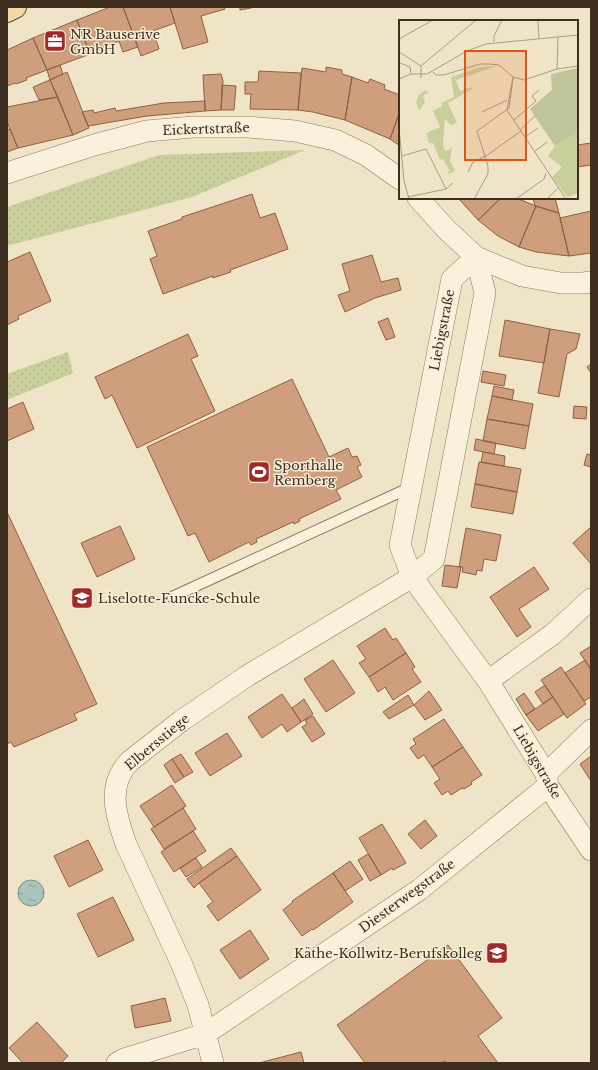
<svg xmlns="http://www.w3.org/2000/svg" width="598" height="1070" font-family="'Libre Baskerville',serif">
	<defs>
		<pattern id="grass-dots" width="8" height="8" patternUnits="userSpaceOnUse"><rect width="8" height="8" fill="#c9cf9b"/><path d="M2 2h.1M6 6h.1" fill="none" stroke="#aeb285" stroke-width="1.8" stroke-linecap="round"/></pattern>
		<pattern id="water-ripples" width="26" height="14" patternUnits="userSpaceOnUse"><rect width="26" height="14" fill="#a9c4bc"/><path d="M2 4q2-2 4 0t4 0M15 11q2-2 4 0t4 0" fill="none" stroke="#8ba098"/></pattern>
	</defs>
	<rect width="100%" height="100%" fill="#f0e4c8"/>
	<path fill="url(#grass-dots)" d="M305,150L192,197L7,246V207L159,155Z
		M68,352L73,373L7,400V374Z"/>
	<path fill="url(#water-ripples)" stroke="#6f938a" d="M18 893a13 13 0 1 1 26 0a13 13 0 1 1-26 0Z"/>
	<path fill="#cf9f7d" stroke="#8d5f41" d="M110,7H123L138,47L123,52L119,41L90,54L77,20Z
		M123,7H170L175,23L153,31L159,49L141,56Z
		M170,7H224L225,9L201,16L208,42L183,49Z
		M240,7H256L240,10Z
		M77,20L90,54L47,70L33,38Z
		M33,38L47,70L26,78L27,80L16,84L15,83L7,86V50Z
		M60,65L63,74L50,80L47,70Z
		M326,67L342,70V74L352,77L345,120L313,112L298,110L302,68L326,72Z
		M259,71L301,73L298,110L250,109L251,94H245V82H258Z
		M67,72L89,128L73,135L50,80Z
		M221,74L223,81L221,110L205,111L203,75Z
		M352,77L368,83L370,79L385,85L384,89L400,95V111L390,139L345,120Z
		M50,80L58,97L39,100L33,87Z
		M222,85L236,86L234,110H221Z
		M58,97L73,135L18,148L7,122V107Z
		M205,101V111L147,116L88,126L82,112L93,110L94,113L115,108L116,111L164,103Z
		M400,111V146L390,139Z
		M10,129L18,148L7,152V130Z
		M591,143V165L577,167V145Z
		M252,194L260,218L275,213L288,249L230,270L231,272L213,278V276L163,294L150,259L157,256L148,231L182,219V217Z
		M458,198H501L478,220Z
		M501,198H516L536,206L519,247L498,236L478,220Z
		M533,198H555L559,213L535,206Z
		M536,206L559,213L569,256L536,252L519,247Z
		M591,211V253L569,256L560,218Z
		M30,252L51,301L18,316L19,319L7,325V262Z
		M372,255L381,282L398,278L401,290L375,298L345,312L338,295L350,291L342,264Z
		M388,318L395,337L386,340L378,322Z
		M505,320L550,329L544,363L499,356Z
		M550,329L580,334L576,349L567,354L559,397L538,393Z
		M188,334L198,356L191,359L215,411L137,448L112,395L105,399L95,377Z
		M591,364V373L587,367Z
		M483,371L506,375L504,386L481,382Z
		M292,379L329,457L348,448L352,457L357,456L361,465L357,467L362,477L336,490L341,499L299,519L300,521L294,524L293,522L256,539L257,542L251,545L249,542L209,562L195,533L188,536L147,447Z
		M494,386L514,390L512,400L492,396Z
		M492,396L533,404L529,426L487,419Z
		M23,402L34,429L7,441V409Z
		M574,406L587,407L586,419L573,418Z
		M487,419L529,426L525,449L483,441Z
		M476,439L496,443L494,454L474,450Z
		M483,452L505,456L504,466L481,462Z
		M587,454L591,455V467L584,465Z
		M479,462L521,469L517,492L475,484Z
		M475,484L517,492L513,514L471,507Z
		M7,512L97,704L74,714L77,720L14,747L11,742L7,744Z
		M120,526L135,559L97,577L81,543Z
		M591,527V564L573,543Z
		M466,528L501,535L496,561L484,559L482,571L477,570L476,575L462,572L463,567H459Z
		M445,565L461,567L457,588L442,586Z
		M534,567L549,589L519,609L531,627L517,637L490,597Z
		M385,628L393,640L396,638L406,653L369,677L359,663L366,659L357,646Z
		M591,646V670L580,653Z
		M406,653L415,667L412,669L421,682L393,700L385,687L378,692L369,677Z
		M333,660L355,693L326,712L304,679Z
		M585,660L591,670V697L584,701L565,673Z
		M561,667L586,704L567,718L541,680Z
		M545,685L553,697L543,704L535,692Z
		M429,691L442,710L425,720L414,705Z
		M524,693L535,709L526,715L516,699Z
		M282,694L301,722L287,732L282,724L262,738L248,717Z
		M408,695L414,705L389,719L383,712Z
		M553,697L564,714L538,731L526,715Z
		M304,699L313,714L301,722L292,708Z
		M313,716L325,734L312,742L302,727L307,724L305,720Z
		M444,719L463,747L432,767L424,755L418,759L410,748L416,744L413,739Z
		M227,733L242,756L210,776L195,753Z
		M463,747L482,775L471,782L472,784L464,789L462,788L451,795L448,791L442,795L434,783L440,779L432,767Z
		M181,754L193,772L184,777L172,759Z
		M591,756V781L580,764Z
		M172,759L184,777L175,783L164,765Z
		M172,785L186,806L154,827L140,806Z
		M183,808L196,829L164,849L151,829Z
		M425,820L437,836L421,849L408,834Z
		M382,824L406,863L393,870L392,868L381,875L359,838Z
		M193,831L206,851L174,872L161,852Z
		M88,840L103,870L69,887L54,856Z
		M231,848L237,856L199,883L194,888L187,879Z
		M368,854L381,875L370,881L358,860Z
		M237,856L261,890L218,921L207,906L213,902L199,883Z
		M196,858L202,867L186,877L180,868Z
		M350,861L363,879L345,891L333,873Z
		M333,873L353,902L313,930L312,929L302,936L283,910L293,902L292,901Z
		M113,897L134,940L98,957L77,914Z
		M250,930L269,959L240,979L220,950Z
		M448,945L502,1018L478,1036L498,1063H446L445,1061L442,1063H365L337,1025Z
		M165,998L171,1021L135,1028L131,1006Z
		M37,1022L68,1056L61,1063H23L9,1048Z
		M301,1052L304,1063H259Z"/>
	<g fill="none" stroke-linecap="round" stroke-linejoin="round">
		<g stroke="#8d765c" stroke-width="12">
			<path id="service" d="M172,597L411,487"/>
		</g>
		<g stroke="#8d765c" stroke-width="22">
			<path id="minor" d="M7,173L94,145L147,131L193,127H248L295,131L335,140L366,155L400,179
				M418,198L446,229L476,257L522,276L561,283H583L591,282
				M476,257L452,279L400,545L412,577L488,681L546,774L548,786L591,850
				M488,681L553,634L591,599
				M546,774L591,730
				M117,1063L124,1059L205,1034L419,890L548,786
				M213,1063L198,1005L182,965L126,844C116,816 106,785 130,761L181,721L247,676L412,577L434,559L485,293L476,257"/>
		</g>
		<g stroke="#5b4430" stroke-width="24">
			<path id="primary" d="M7,11L15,7"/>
		</g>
		<use href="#service" stroke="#faf1dc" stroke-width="10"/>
		<use href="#minor" stroke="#faf1dc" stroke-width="21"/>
		<use href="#primary" stroke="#f3d9a0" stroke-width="22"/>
	</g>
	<defs>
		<g id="office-square" transform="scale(1.15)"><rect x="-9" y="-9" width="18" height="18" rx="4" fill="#9e2a2b" stroke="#f7eed8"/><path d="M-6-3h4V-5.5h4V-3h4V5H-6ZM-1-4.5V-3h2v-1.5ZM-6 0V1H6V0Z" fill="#fff"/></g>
		<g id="stadium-square" transform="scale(1.15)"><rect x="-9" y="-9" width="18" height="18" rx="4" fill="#9e2a2b" stroke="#f7eed8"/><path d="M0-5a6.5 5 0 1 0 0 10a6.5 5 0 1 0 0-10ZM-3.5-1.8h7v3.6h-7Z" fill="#fff"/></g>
		<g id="school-square" transform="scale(1.15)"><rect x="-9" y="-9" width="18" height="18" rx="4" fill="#9e2a2b" stroke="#f7eed8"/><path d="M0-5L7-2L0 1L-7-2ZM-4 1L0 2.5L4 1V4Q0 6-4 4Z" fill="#fff"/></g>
	</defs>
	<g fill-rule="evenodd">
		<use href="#office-square" x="55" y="41"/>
		<use href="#stadium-square" x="259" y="472"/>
		<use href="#school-square" x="82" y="598"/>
		<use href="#school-square" x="497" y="953"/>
	</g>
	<g text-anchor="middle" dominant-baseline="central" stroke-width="3" stroke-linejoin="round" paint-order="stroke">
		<g font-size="13" fill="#3d2e20" stroke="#f7eed8" text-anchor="start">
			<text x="70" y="34">NR Bauserive<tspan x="70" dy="15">GmbH</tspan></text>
			<text x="274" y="465">Sporthalle<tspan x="274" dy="15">Remberg</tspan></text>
			<text x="98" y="598">Liselotte-Funcke-Schule</text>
			<text x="482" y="953" text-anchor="end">Käthe-Kollwitz-Berufskolleg</text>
		</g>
		<g font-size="13" fill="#3d2e20" stroke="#f7eed8">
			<text transform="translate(206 129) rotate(-2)">Eickertstraße</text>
			<text transform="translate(442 330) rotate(-79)">Liebigstraße</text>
			<text transform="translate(157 742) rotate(-40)">Elbersstiege</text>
			<text transform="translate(537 762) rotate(60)">Liebigstraße</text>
			<text transform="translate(407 896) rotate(-36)">Diesterwegstraße</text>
		</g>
	</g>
	<g transform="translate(399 20)">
		<rect width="179" height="179" fill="#f0e4c8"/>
		<path d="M97,46L57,60L61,71L73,67V69L49,83L58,103L52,105L46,99L44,125L46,131L53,128L51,141L56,151L50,154L48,152L51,151L44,139L41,140L34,123H30L27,113L41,107L34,91L43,86L42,83L55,77L52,57L82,47ZM26,70L30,73L24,76L26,82L20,91L17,82L20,75ZM179,112V173L168,177L153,157L163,147L149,136L156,126Z" fill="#c9cf9b"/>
		<path d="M179,48V112L156,126L131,89L153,70L152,54Z" fill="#bfc49a"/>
		<path fill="none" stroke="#a89b85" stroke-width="1" d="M139,0L140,18M0,19L34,0M95,22V16L103,0M0,32L22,46M1,43L11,47L12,54M158,49L159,17M34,52L37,55H45L81,44H91L100,45L114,57L125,60L158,49L179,46M114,57L108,90L167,179M22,58V46L77,0M0,59L12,54H28L68,31L87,24L179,15M83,92L108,80M115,100L137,81L133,76L140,70M0,108L5,161L10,179M121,110L136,96M126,117L139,108M135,132L148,122M3,136L27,129L47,169M69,152L74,142L87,136L122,111M9,177L47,169L54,163M75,179L89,154V146L78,111L110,88L114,58M117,179L145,159L147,153M148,179L160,167"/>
		<path fill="#df570d" fill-opacity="0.15" stroke="#df570d" stroke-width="2" d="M66,31H127V140H66Z"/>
		<rect width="179" height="179" fill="none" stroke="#3d2e20" stroke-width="2"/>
	</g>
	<rect width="598" height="1070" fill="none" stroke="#3d2e20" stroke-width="16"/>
</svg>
